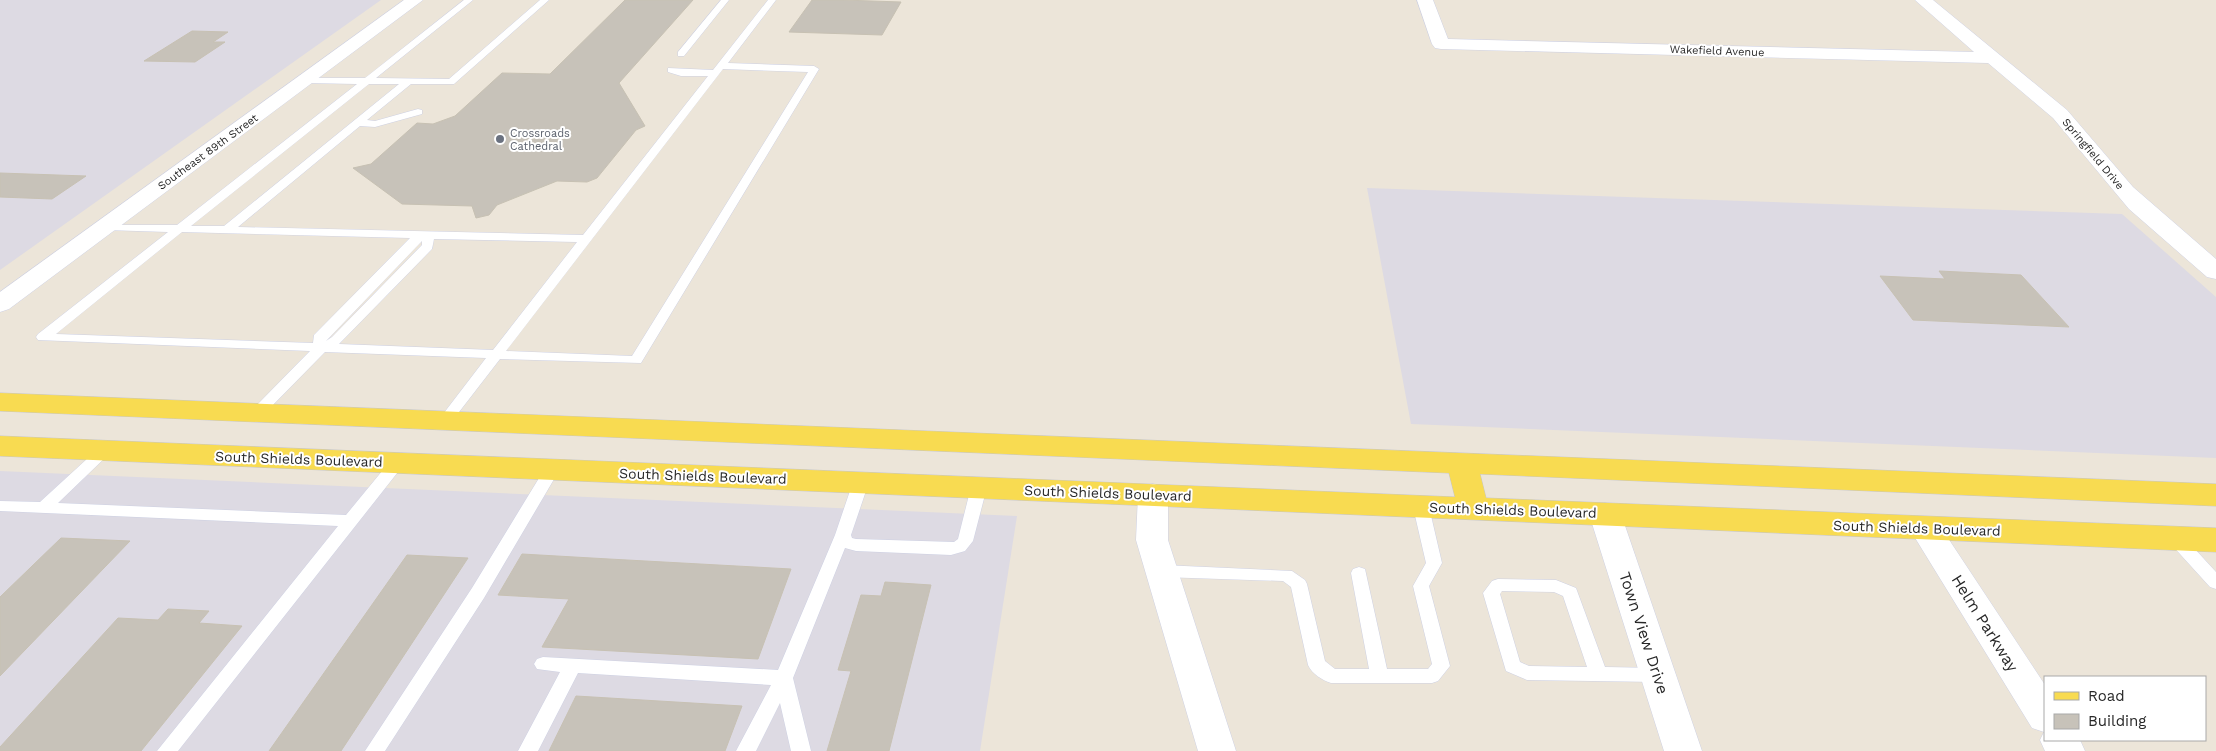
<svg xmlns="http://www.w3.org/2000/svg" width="2216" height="751" font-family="'Work Sans',sans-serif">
	<rect width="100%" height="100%" fill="#ece5d9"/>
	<path fill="#dddae3" d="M0,0H381L0,270Z
		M1367,188L2122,214L2216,297V458L1411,424Z
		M0,471L1017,516L980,751H0Z"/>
	<path fill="#c7c2b9" stroke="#c7c1b3" d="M625,0H693L619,83L645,126L636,130L597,178L587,182L557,181L497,205L489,215L476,218L472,206L402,204L353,168L371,164L417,123L433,124L455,116L502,73L550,74Z
		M812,0H843L901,2L882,35L789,32Z
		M192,31L228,32L213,42H225L195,62L144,61Z
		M0,173L86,176L52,199L0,197Z
		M1939,271L2021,275L2069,327L1913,320L1880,276L1945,279Z
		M61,538L130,541L0,676V597Z
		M522,554L609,559L791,569L758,659L542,647L569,599L498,595Z
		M407,555L468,558L341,751H269Z
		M885,582L931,585L889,751H827L851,671L838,670L861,595L881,596Z
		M168,609L209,611L199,623L242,626L141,751H0V747L118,618L158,620Z
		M576,696L742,706L725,751H549Z"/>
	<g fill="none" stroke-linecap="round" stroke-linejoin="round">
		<g stroke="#ced1e3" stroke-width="1">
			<path id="service" d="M464,0H473L376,78L449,79L540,0H549L454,84H411L367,120L375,121L418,109L422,110V114L375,127L360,126L238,227L583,235L708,76H681L668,72V68L713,70L768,0H776L728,63L814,66L819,69L641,363L500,359L449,425L444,427L437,422L486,358L325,352L261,417L256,419L249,414L251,411L310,351L38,340L36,337L38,334L168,232L106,230L102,229V225H177L357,84L307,83L304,82V78H365ZM723,69L808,72L632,356L506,351ZM369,84H399L224,226H191ZM182,232L410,238L314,335L313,343L56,334ZM434,239L577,242L493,350L339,344L432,249ZM422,241V245L332,337L326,341Z
				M721,0H729L684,56H678V52Z
				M105,445L112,450L110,453L58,503L346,515L392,459H402L405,463L178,751H157L338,526L0,511V501L40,502L100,447Z
				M552,464L557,465L560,469L484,598L385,751H365L472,588L547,465Z
				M861,477L866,478L869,482L851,535L852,538L856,539L954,542L958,539L971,487L974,483H984L987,487L973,541L965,551L951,555L856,551L845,548L793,678L811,751H791L780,703L756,751H736L771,685L578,673L538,751H518L560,672L537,669L534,664L537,659L543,657L778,670L835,535L853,482L856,478Z
				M1421,502L1427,503L1429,507L1442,563L1429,586L1450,666L1438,681L1432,683H1331C1322,680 1312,674 1308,665L1291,587L1283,581L1162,577L1156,575L1154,571L1156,567L1162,565L1292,571L1305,580L1307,584L1325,661L1335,669H1369L1351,573L1353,569L1359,567L1365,569L1387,669H1428L1432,664L1413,586L1426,563L1413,507L1415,503Z
				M2176,533L2182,535L2216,572V589L2210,587L2170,543L2168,539L2170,535Z
				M1498,579L1556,580L1576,588L1605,667L1657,668L1663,670L1666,675L1663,680L1657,682L1527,680L1506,671L1483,593L1492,581ZM1502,591L1554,592L1563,596L1587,667L1529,666L1520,662L1500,594Z"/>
		</g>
		<g stroke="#ced1e3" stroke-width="1">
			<path id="minor" d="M1417,0H1433L1448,39L1974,52L1915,0H1933L2067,110L2133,187L2216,259V279L2207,277L2129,209L2053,118L1988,63L1441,49L1435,48L1432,44Z
				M1153,484L1164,487L1168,495V540L1236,751H1198L1136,540L1138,495L1142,487Z
				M1605,503L1616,506L1621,514L1702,751H1664L1589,514L1594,506Z
				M1925,517L1936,520L2045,685V740H2080L2085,751H2045L2040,740L2044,732L2032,728L1909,528L1914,520Z"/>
		</g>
		<g stroke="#ced1e3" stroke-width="1">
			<path id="secondary" d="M404,0H423L9,309L0,312V292Z"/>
		</g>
		<g stroke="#c7c7c7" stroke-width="1">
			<path id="primary" d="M0,393L2216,484V506L1480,474L1486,498L2216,528V552L0,456V436L1455,497L1449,473L0,411Z"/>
		</g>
		<use href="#service" fill="#fff" fill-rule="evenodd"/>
		<use href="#minor" fill="#fff" fill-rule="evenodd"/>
		<use href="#secondary" fill="#fff" fill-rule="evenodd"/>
		<use href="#primary" fill="#f8db51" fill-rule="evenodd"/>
	</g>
	<circle fill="#6b7280" stroke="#fff" stroke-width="2" cx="500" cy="139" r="5"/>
	<g text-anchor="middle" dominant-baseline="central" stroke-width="4" stroke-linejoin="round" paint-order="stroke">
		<g font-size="11" fill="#282828" stroke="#fff">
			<text transform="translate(1717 51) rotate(2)">Wakefield Avenue</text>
			<text transform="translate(208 152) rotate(-36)">Southeast 89th Street</text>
			<text transform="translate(2093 154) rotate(50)">Springfield Drive</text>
		</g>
		<g font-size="11" fill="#5b616d" stroke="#fff" text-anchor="start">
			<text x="510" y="133">Crossroads<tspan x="510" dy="13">Cathedral</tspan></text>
		</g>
		<g font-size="14" fill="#282828" stroke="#fff">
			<text transform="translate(299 459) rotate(2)">South Shields Boulevard</text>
			<text transform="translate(703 476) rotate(2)">South Shields Boulevard</text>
			<text transform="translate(1108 493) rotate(2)">South Shields Boulevard</text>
			<text transform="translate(1513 510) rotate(2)">South Shields Boulevard</text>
			<text transform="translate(1917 528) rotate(2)">South Shields Boulevard</text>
		</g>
		<g font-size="16" fill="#282828" stroke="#fff">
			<text transform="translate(1985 623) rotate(58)">Helm Parkway</text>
			<text transform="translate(1644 633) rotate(72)">Town View Drive</text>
		</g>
	</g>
	<rect x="2044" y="676" width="162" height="65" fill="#ffffff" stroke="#a9a9a9"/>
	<rect x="2054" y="692" width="25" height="8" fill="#f8db51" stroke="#a9a9a9"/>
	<text x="2088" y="701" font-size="15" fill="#282828">Road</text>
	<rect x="2054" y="714" width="25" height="15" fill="#c7c2b9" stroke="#a9a9a9"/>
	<text x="2088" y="726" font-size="15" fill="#282828">Building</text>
</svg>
